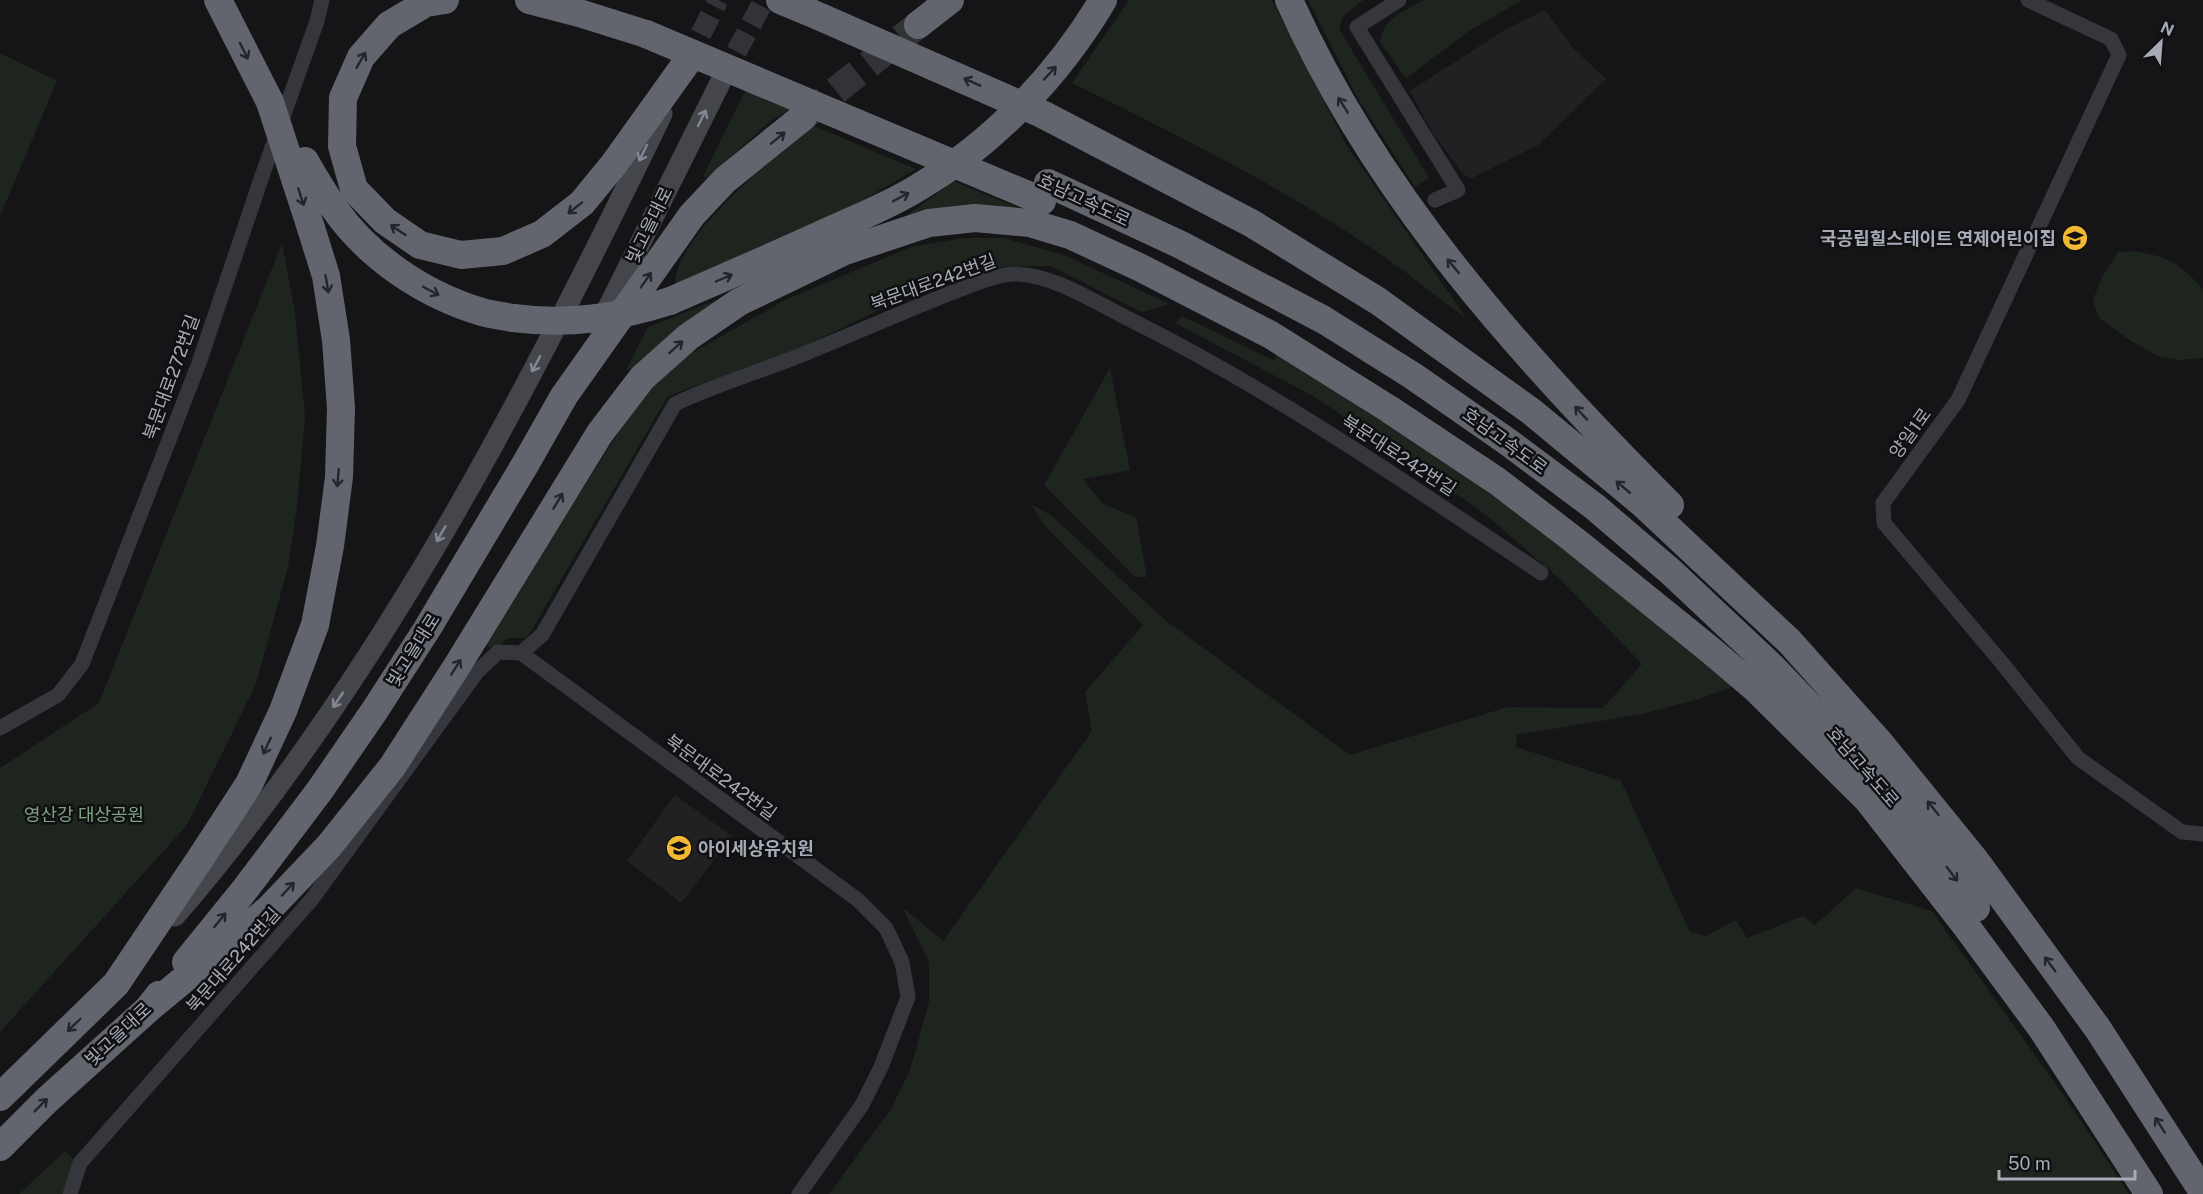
<svg xmlns="http://www.w3.org/2000/svg" width="2203" height="1194" font-family="'Public Sans','Noto Sans KR',sans-serif">
	<rect width="100%" height="100%" fill="#151517"/>
	<path fill="#212124" d="M1545,10L1574,49L1606,79L1538,145L1472,178L1464,175L1432,132L1410,91L1506,29Z
		M675,795L732,836L681,903L627,861Z"/>
	<path fill="#1d251e" d="M1129,0H1272L1347,146L1467,319C1437,297 1409,274 1379,253C1283,187 1177,135 1072,83Z
		M1308,0H1363L1343,16L1339,29L1429,178L1415,187L1357,97Z
		M1424,0H1522L1469,31L1406,78L1380,42C1383,18 1405,11 1424,0Z
		M0,53L57,81L0,216Z
		M749,83L799,104L769,122L707,179L703,176Z
		M812,125L916,169L860,202L675,284C676,234 775,158 812,125Z
		M954,181L1032,214L899,221Z
		M962,238H1004L1064,255L1170,304L1141,312L1051,266H1006L930,285L805,346L668,396L527,638H508L494,649L483,644L640,399L681,359L785,300L911,247Z
		M282,243L295,312L305,417L297,506L288,567L256,684L187,825L0,1032V768L99,703Z
		M2133,251C2170,257 2178,262 2203,289V358L2179,360L2159,357L2131,341L2099,318L2093,300L2101,279L2118,252Z
		M727,296L643,366L626,370L648,327Z
		M1182,316L1273,360L1280,353L1495,490L1738,685L1696,700L1637,715L1517,735L1516,747L1621,781L1690,932L1706,936L1736,920L1747,938L1803,916L1815,925L1856,888L1932,911L2072,1107L2129,1194H829L891,1109L910,1070L929,1002V962L902,907L943,941L1092,731L1085,692L1143,625L1042,523L1031,504L1052,516L1165,620L1350,755L1508,707L1603,708L1642,664L1561,580L1485,514L1315,397L1175,323Z
		M1110,368L1130,470L1083,479L1103,504L1136,517L1147,577H1135L1044,485Z
		M65,1151L74,1160L62,1194H19Z"/>
	<g fill="none" stroke-linecap="round" stroke-linejoin="round">
		<path stroke="#323337" stroke-width="21" stroke-dasharray="21 10" stroke-linecap="butt" d="M687,62L718,0
			M722,79L764,0"/>
		<path stroke="#323337" stroke-width="28" stroke-dasharray="28 14" stroke-linecap="butt" d="M803,117L918,25"/>
		<path stroke="#36373c" stroke-width="15" d="M1399,0L1357,27L1458,190L1435,200
			M2028,0L2111,39L2119,55L1958,400L1883,503L1884,523L2002,663L2078,758L2182,832L2203,834
			M521,653L542,635L675,404C719,383 766,370 811,351C860,331 907,310 956,291C972,285 999,273 1017,274C1055,276 1091,300 1125,317C1272,390 1404,481 1541,573
			M0,728L58,695L82,664L199,363L262,176L317,21L322,0
			M70,1194L80,1163L312,899L477,672L498,652L521,653L858,900L886,928L902,962L908,997L881,1067L862,1105L799,1194"/>
		<path stroke="#44464c" stroke-width="21" d="M599,326L722,79
			M175,916C378,681 528,392 662,114"/>
		<path stroke="#62656d" stroke-width="28" d="M218,0L270,102
			M445,0L426,3L389,25L361,57L343,98L342,146L354,189L385,221L420,245L461,255L503,251L542,234L582,203L614,164L687,62
			M529,0L579,13L646,34
			M780,0L809,12
			M1289,0C1376,195 1521,356 1670,505
			M918,25L950,0
			M1044,115L1251,223L1378,301L1532,412L1643,504L1790,642L1880,743L1975,860L2098,1029L2203,1192
			M305,161C314,177 324,193 334,208C368,257 424,295 482,312C492,315 503,316 513,318
			M1048,183L1181,245L1324,320L1413,376L1508,442L1595,507L1671,572L1773,668L1857,756L1940,859L1976,908
			M670,301C725,277 779,254 833,229C862,216 892,204 919,187C994,143 1059,74 1103,0
			M186,962L246,888L320,790L375,710L427,629L526,463L564,396L692,215L725,180L803,117
			M148,1009L270,908L329,846L392,767L457,666L600,433L642,378L688,337L739,302L845,251L929,223L975,218L1030,223L1070,235L1141,268L1271,335L1389,409L1497,481L1574,540L1709,649L1755,688L1867,799L1966,926L2042,1029L2149,1194
			M0,1097L116,984L202,856L249,784L283,711L315,625L330,546L339,477L341,408L336,340L326,276L311,228
			M0,1147L47,1100L148,1009L159,995"/>
		<path stroke="#62656d" stroke-width="28" d="M809,12L1044,115
			M646,34L1042,201
			M270,102L311,228
			M513,318C570,325 616,318 670,301"/>
	</g>
	<defs><path id="oneway-shaft" d="M-6 0H5M1.5-3L5.5 0L1.5 3" fill="none" stroke-width="1.6" stroke-linecap="round" stroke-linejoin="round" transform="scale(1.5)"/></defs>
	<g stroke="#242529">
		<use href="#oneway-shaft" transform="translate(244 51) rotate(63)"/>
		<use href="#oneway-shaft" transform="translate(361 60) rotate(-60)"/>
		<use href="#oneway-shaft" transform="translate(1050 73) rotate(-47)"/>
		<use href="#oneway-shaft" transform="translate(972 82) rotate(-156)"/>
		<use href="#oneway-shaft" transform="translate(1343 105) rotate(-122)"/>
		<use href="#oneway-shaft" transform="translate(778 138) rotate(-39)"/>
		<use href="#oneway-shaft" transform="translate(301 197) rotate(72)"/>
		<use href="#oneway-shaft" transform="translate(901 197) rotate(-28)"/>
		<use href="#oneway-shaft" transform="translate(575 208) rotate(141)"/>
		<use href="#oneway-shaft" transform="translate(398 230) rotate(-146)"/>
		<use href="#oneway-shaft" transform="translate(1453 266) rotate(-130)"/>
		<use href="#oneway-shaft" transform="translate(724 278) rotate(-23)"/>
		<use href="#oneway-shaft" transform="translate(646 280) rotate(-55)"/>
		<use href="#oneway-shaft" transform="translate(327 284) rotate(80)"/>
		<use href="#oneway-shaft" transform="translate(431 291) rotate(28)"/>
		<use href="#oneway-shaft" transform="translate(676 347) rotate(-42)"/>
		<use href="#oneway-shaft" transform="translate(1581 413) rotate(-133)"/>
		<use href="#oneway-shaft" transform="translate(338 478) rotate(95)"/>
		<use href="#oneway-shaft" transform="translate(1623 487) rotate(-140)"/>
		<use href="#oneway-shaft" transform="translate(558 501) rotate(-59)"/>
		<use href="#oneway-shaft" transform="translate(456 667) rotate(-58)"/>
		<use href="#oneway-shaft" transform="translate(267 746) rotate(115)"/>
		<use href="#oneway-shaft" transform="translate(1933 808) rotate(-129)"/>
		<use href="#oneway-shaft" transform="translate(1952 874) rotate(53)"/>
		<use href="#oneway-shaft" transform="translate(288 889) rotate(-47)"/>
		<use href="#oneway-shaft" transform="translate(220 920) rotate(-51)"/>
		<use href="#oneway-shaft" transform="translate(2050 964) rotate(-126)"/>
		<use href="#oneway-shaft" transform="translate(74 1025) rotate(136)"/>
		<use href="#oneway-shaft" transform="translate(41 1105) rotate(-45)"/>
		<use href="#oneway-shaft" transform="translate(2160 1125) rotate(-123)"/>
	</g>
	<g stroke="#848892">
		<use href="#oneway-shaft" transform="translate(702 118) rotate(-64)"/>
		<use href="#oneway-shaft" transform="translate(643 153) rotate(116)"/>
		<use href="#oneway-shaft" transform="translate(536 364) rotate(118)"/>
		<use href="#oneway-shaft" transform="translate(441 534) rotate(120)"/>
		<use href="#oneway-shaft" transform="translate(338 700) rotate(124)"/>
	</g>
	<defs>
		<g id="school-disc" transform="scale(1.35)"><circle r="9.5" fill="#f1b833" stroke="#101012"/><path d="M0-5L7-2L0 1L-7-2ZM-4 1L0 2.5L4 1V4Q0 6-4 4Z" fill="#111"/></g>
	</defs>
	<g fill-rule="evenodd">
		<use href="#school-disc" x="2075" y="238"/>
		<use href="#school-disc" x="679" y="848"/>
	</g>
	<g text-anchor="middle" dominant-baseline="central" stroke-width="5" stroke-linejoin="round" paint-order="stroke">
		<g font-size="18" fill="#a7abb7" stroke="#101012">
			<text transform="translate(1084 200) rotate(25)">호남고속도로</text>
			<text transform="translate(649 225) rotate(-64)">빛고을대로</text>
			<text transform="translate(933 282) rotate(-20)">북문대로242번길</text>
			<text transform="translate(171 377) rotate(-70)">북문대로272번길</text>
			<text transform="translate(1910 433) rotate(-54)">양일1로</text>
			<text transform="translate(1505 441) rotate(36)">호남고속도로</text>
			<text transform="translate(1399 455) rotate(33)">북문대로242번길</text>
			<text transform="translate(413 650) rotate(-58)">빛고을대로</text>
			<text transform="translate(1863 767) rotate(49)">호남고속도로</text>
			<text transform="translate(721 777) rotate(36)">북문대로242번길</text>
			<text transform="translate(233 960) rotate(-49)">북문대로242번길</text>
			<text transform="translate(118 1034) rotate(-43)">빛고을대로</text>
		</g>
		<g font-size="18" font-weight="bold" fill="#a7abb7" stroke="#101012" text-anchor="end">
			<text x="2056" y="238">국공립힐스테이트 연제어린이집</text>
			<text x="698" y="848" text-anchor="start">아이세상유치원</text>
		</g>
		<g font-size="18" fill="#7ea281" stroke="#101012">
			<text x="84" y="814">영산강 대상공원</text>
		</g>
	</g>
	<g transform="translate(2161 42) rotate(25)" stroke="#101012" stroke-width="4.5" paint-order="stroke">
	<path d="M0-4.5L10 22L0 15L-10 22Z" fill="#a7abb7"/>
	<text y="-9" font-size="16" font-weight="bold" text-anchor="middle" fill="#a7abb7">N</text>
	</g>
	<path d="M1999 1170v9h136v-9" fill="none" stroke="#a7abb7" stroke-width="3"/>
	<text x="2008" y="1170" font-size="18" fill="#a7abb7" stroke="#101012" stroke-width="4.5" paint-order="stroke">50 m</text>
</svg>
